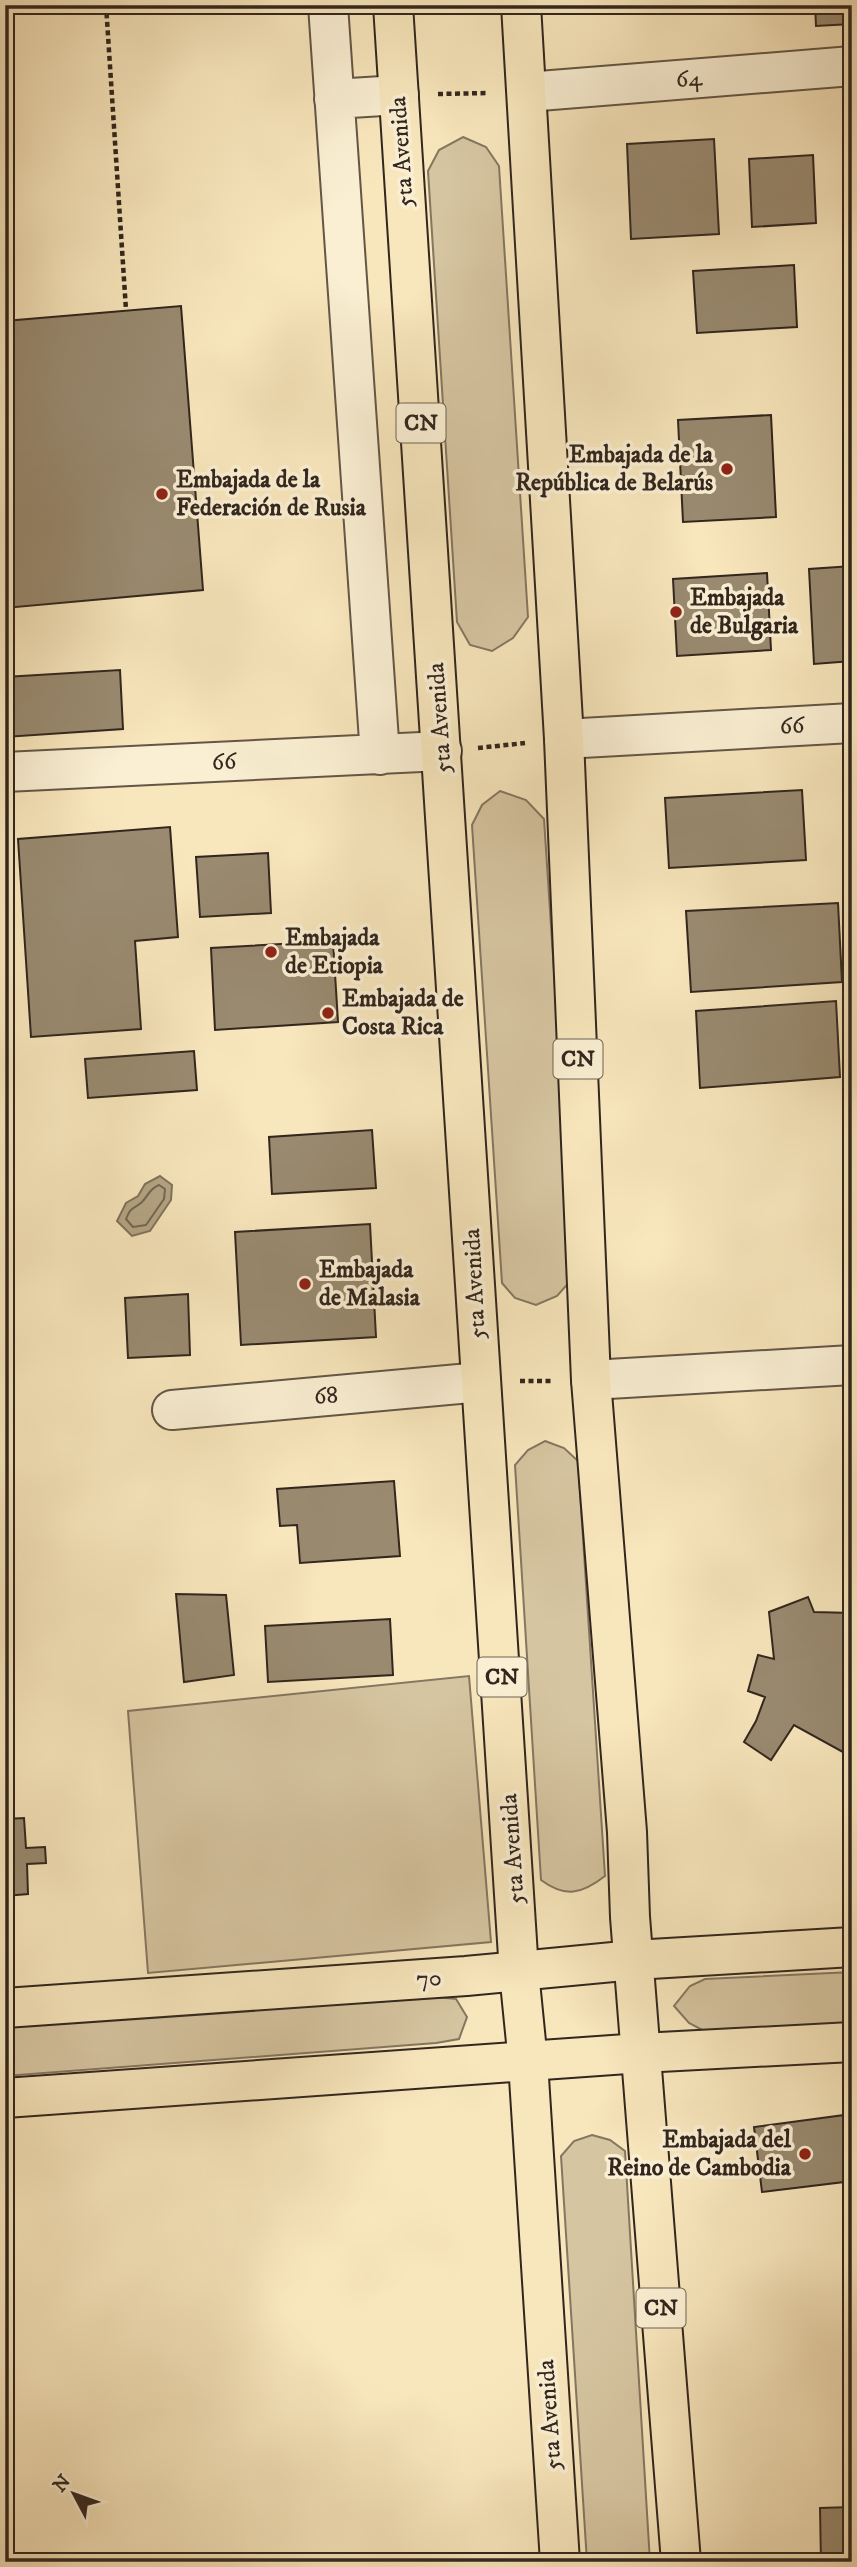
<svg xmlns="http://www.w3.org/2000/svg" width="857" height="2567" font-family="'IM FELL DW Pica',serif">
	<rect width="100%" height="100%" fill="#f8e6bc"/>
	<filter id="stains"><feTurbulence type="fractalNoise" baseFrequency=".00286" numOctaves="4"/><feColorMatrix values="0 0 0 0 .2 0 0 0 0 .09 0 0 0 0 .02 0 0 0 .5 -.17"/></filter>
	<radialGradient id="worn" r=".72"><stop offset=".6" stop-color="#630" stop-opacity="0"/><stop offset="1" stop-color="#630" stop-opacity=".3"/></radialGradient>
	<path fill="#d6c5a1" stroke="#847660" stroke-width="2" d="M463,137L486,147L499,166L528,617L513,638L492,651L470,645L457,622L428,171L439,150Z
		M500,791L526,800L544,819L574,1277L557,1296L536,1305L515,1298L502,1283L472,825L482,805Z
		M545,1441L564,1448L578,1461L605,1876C582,1894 565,1898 541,1880L515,1465L528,1450Z
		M469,1676L491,1942L148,1973L128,1711Z
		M852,1972V2025L706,2032L689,2023L674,2006L690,1986L705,1979Z
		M436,1997L456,1999L467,2017L459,2039L436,2043L5,2076V2027Z
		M592,2135L610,2140L625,2151L650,2562H587L561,2156L574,2141Z"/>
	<path fill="#b5a586" stroke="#81725c" stroke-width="2" d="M160,1176L172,1185L171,1200L150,1231L132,1236L117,1221L126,1203L138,1196L145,1184Z"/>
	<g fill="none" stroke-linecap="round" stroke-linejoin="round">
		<path stroke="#746652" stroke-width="2" d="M159,1185L165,1189L164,1199L146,1225L133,1227L126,1219C131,1206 133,1210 142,1202C149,1195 149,1189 159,1185Z"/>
	</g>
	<path fill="#998a70" stroke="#32261e" stroke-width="2" d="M815,5H852V24L816,26Z
		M714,139L719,234L631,239L627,144Z
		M852,148V253H851L846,149Z
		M813,155L816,223L752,227L749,159Z
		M794,265L797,327L697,333L693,271Z
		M181,306L203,590L5,608V321Z
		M771,415L776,517L683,522L678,420Z
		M852,566V661L814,664L809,569Z
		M767,573L771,650L677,656L673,579Z
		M120,670L123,729L5,737V677Z
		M802,790L806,860L669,868L665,798Z
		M170,827L178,937L135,941L141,1029L31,1037L18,839Z
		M268,853L271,913L200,917L196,857Z
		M838,903L842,982L691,992L686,911Z
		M333,941L338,1022L215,1030L211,948Z
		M836,1001L840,1077L700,1088L696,1011Z
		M194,1051L197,1090L88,1098L85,1059Z
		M372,1130L376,1188L272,1194L269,1137Z
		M370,1224L376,1337L241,1345L235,1232Z
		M188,1294L190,1355L128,1358L125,1298Z
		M394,1481L400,1556L300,1563L297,1525L280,1526L277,1489Z
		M176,1594L226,1595L234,1675L184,1682Z
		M808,1597L814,1612L852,1613V1757L794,1725L771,1760L744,1742L756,1721L765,1697L748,1691L758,1655L774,1659L769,1612Z
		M390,1619L393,1675L268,1682L265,1626Z
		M24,1818L26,1848L45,1847L46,1863L27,1864L28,1894L5,1896V1819Z
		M852,2114V2181L762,2192L754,2127Z
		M852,2507V2562H821L820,2508Z"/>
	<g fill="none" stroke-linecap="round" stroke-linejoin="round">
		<g stroke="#645646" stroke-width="42">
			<path id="minor" d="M328,5L380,755
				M527,92L852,66
				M334,99L399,95
				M564,739L852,723
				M5,772L442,751
				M591,1380L852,1365
				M172,1410L481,1382"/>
		</g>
		<g stroke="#32261e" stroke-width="42">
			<path id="major" d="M5,2008L466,1976L634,1960L852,1947
				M5,2098L641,2053L852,2042"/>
		</g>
		<g stroke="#32261e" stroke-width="42">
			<path id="highway" d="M393,5L519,1972L528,2062L560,2562
				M521,5L564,739L591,1380L627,1832L630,1917L681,2562"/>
		</g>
		<path stroke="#32261e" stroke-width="4.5" stroke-dasharray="5 3.5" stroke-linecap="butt" d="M106,5L126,310
			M438,94L489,93
			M478,748L525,743
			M520,1381H553"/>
		<use href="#minor" stroke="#faefd3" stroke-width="38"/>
		<use href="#major" stroke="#f8e6bc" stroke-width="38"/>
		<use href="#highway" stroke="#f8e6bc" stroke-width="38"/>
	</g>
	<g fill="#8f2418" stroke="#faefd3" stroke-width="2.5">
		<circle cx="727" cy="469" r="7"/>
		<circle cx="162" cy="494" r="7"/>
		<circle cx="676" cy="612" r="7"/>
		<circle cx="271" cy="952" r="7"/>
		<circle cx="328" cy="1013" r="7"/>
		<circle cx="305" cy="1284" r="7"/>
		<circle cx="805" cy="2154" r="7"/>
	</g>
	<g text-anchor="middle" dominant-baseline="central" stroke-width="7" stroke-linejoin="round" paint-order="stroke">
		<g fill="#faefd3" stroke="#6e6254" stroke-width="2">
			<rect x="396.5" y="403.5" width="49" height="39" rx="5"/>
			<rect x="553.5" y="1039.5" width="49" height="39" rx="5"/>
			<rect x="477.5" y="1657.5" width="49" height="39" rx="5"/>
			<rect x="636.5" y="2288.5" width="49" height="39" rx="5"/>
		</g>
		<g font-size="23" font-weight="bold" fill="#32261e">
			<text x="421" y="423">CN</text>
			<text x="578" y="1059">CN</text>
			<text x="502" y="1677">CN</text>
			<text x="661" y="2308">CN</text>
		</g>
		<g font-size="24" fill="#32261e" stroke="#faefd3">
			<text transform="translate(689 79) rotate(-4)">64</text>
			<text transform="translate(402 152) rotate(-94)">5ta Avenida</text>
			<text transform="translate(440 718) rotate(-94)">5ta Avenida</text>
			<text transform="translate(792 726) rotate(-3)">66</text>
			<text transform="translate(224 762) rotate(-3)">66</text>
			<text transform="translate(475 1284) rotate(-93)">5ta Avenida</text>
			<text transform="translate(326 1396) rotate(-5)">68</text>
			<text transform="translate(513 1849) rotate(-94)">5ta Avenida</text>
			<text transform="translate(429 1979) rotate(-4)">70</text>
			<text transform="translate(550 2415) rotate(-94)">5ta Avenida</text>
		</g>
		<g font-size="24" font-weight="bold" fill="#32261e" stroke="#faefd3" text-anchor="start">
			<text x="713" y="455" text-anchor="end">Embajada de la<tspan x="713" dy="28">República de Belarús</tspan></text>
			<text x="176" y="480">Embajada de la<tspan x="176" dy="28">Federación de Rusia</tspan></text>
			<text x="690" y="598">Embajada<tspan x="690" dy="28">de Bulgaria</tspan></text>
			<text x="285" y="938">Embajada<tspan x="285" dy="28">de Etiopia</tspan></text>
			<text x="342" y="999">Embajada de<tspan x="342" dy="28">Costa Rica</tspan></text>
			<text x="319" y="1270">Embajada<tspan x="319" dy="28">de Malasia</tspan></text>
			<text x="791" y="2140" text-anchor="end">Embajada del<tspan x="791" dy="28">Reino de Cambodia</tspan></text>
		</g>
	</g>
	<rect width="857" height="2567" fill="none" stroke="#f8e6bc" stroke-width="28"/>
	<rect x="7" y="7" width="843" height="2553" fill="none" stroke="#32261e" stroke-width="3.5"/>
	<rect x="14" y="14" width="829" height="2539" fill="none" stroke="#32261e" stroke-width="2"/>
	<g transform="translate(74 2494) rotate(311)" stroke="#faefd3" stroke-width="5" paint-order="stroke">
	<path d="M0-5L12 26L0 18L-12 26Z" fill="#32261e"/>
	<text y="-10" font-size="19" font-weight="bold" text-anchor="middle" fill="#32261e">N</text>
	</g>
	<rect width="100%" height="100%" filter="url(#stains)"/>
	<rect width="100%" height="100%" fill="url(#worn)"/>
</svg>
